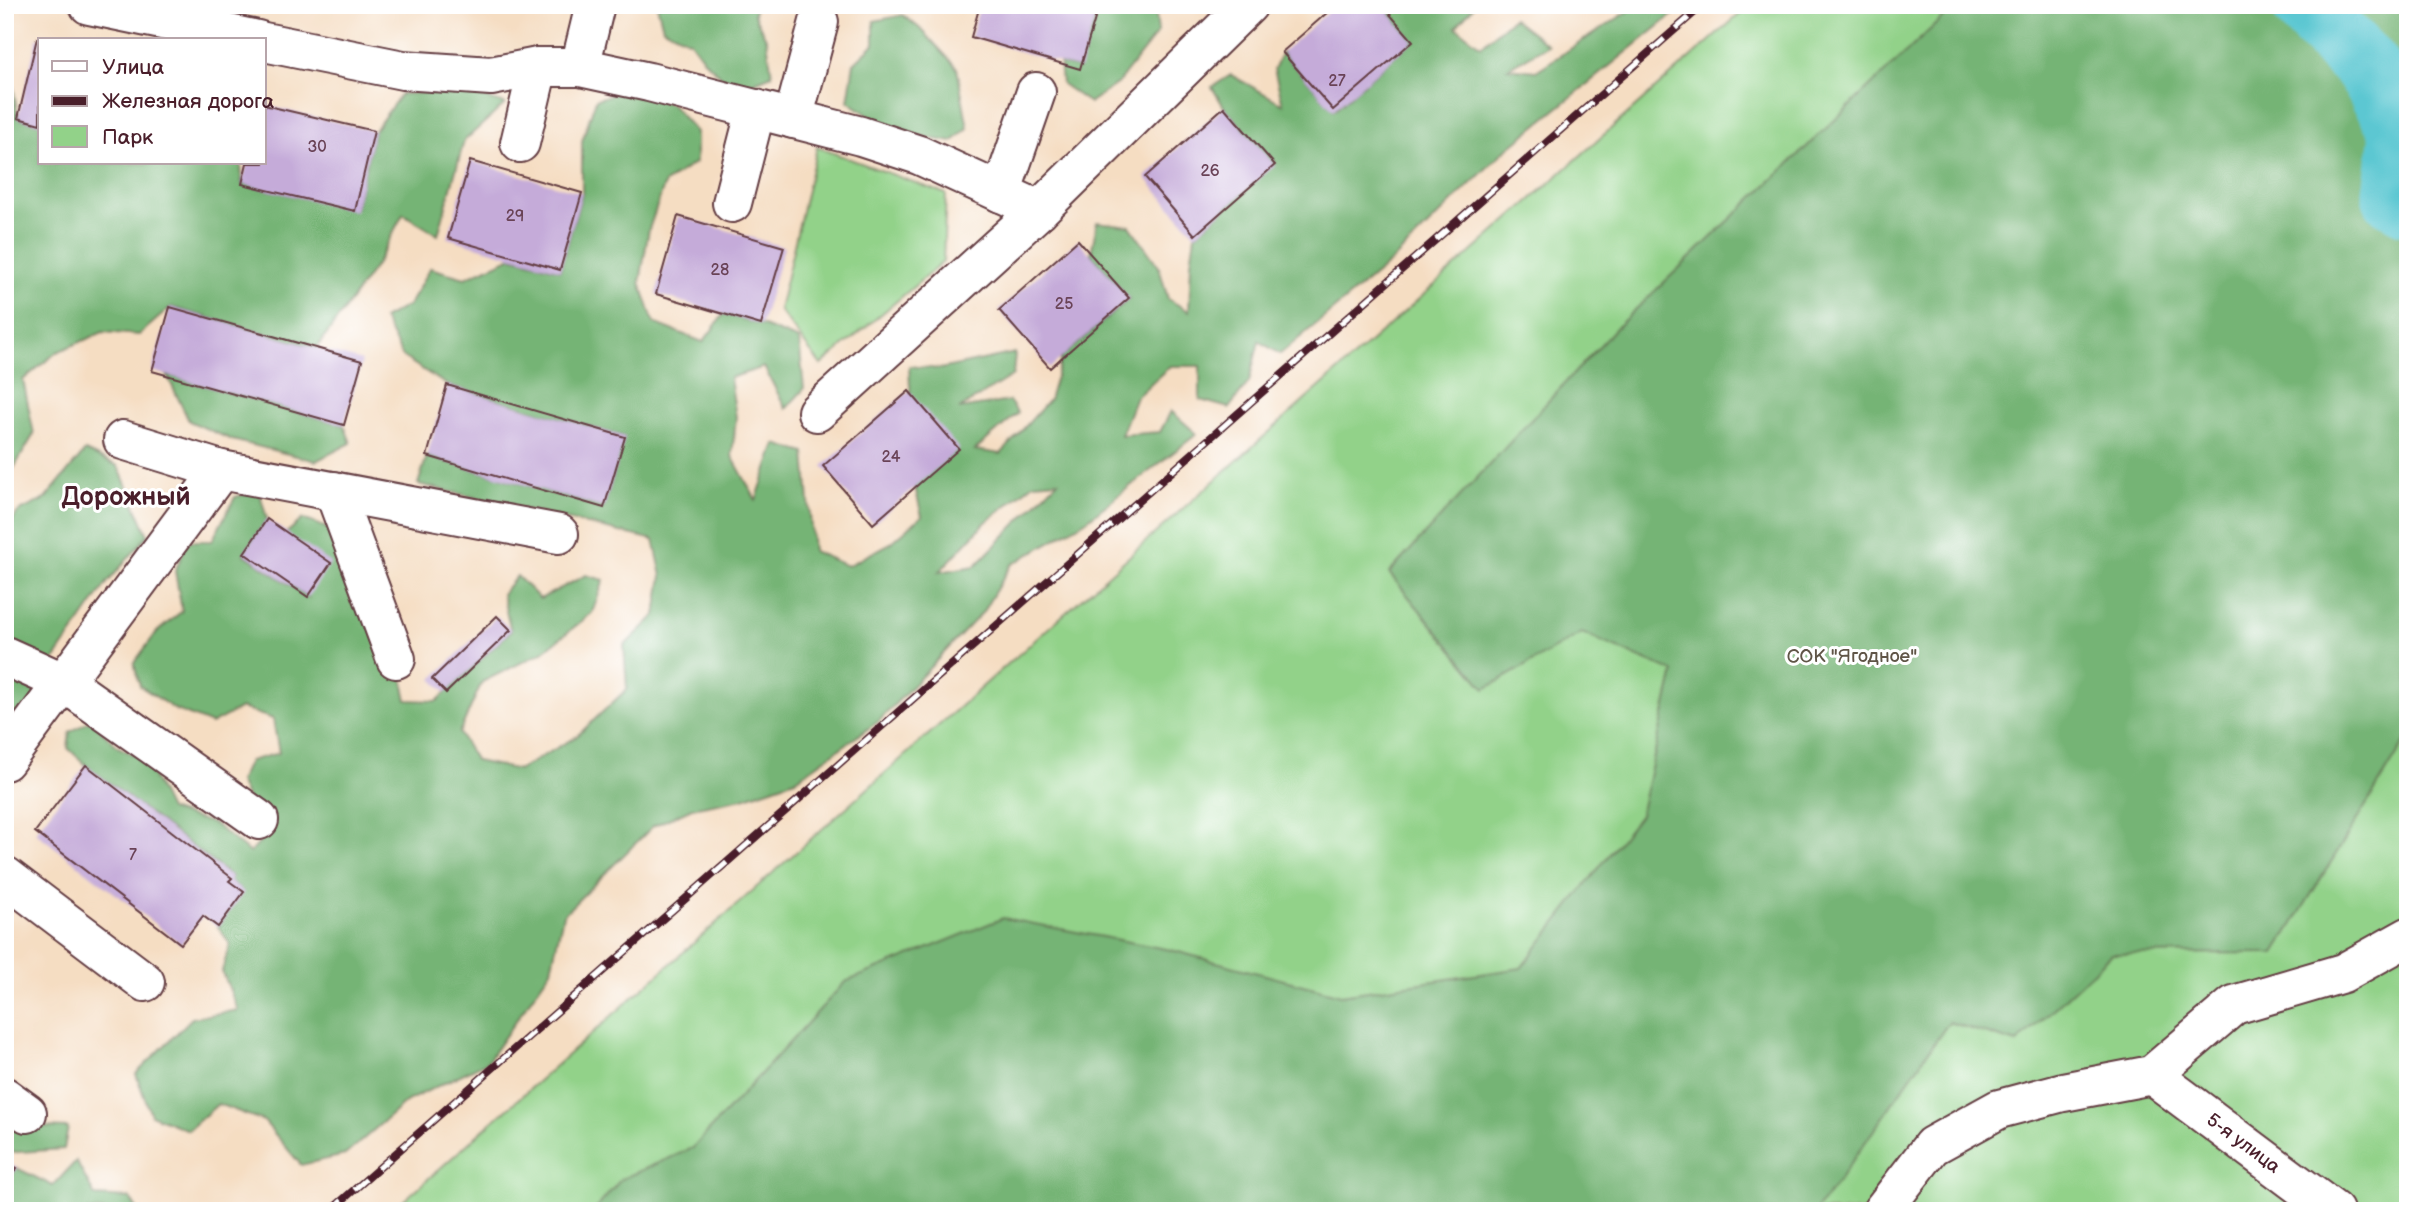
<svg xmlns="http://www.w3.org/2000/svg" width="2413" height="1216" font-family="'Balsamiq Sans',sans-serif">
	<rect width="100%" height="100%" fill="#fff"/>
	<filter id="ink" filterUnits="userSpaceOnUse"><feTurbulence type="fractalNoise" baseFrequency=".0143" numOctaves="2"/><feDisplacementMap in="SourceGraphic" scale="14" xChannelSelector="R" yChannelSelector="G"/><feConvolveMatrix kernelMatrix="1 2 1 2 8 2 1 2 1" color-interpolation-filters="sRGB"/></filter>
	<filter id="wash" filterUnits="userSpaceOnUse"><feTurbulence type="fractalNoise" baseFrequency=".00686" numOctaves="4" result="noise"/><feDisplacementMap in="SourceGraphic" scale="28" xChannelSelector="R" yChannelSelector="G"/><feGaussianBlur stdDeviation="1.57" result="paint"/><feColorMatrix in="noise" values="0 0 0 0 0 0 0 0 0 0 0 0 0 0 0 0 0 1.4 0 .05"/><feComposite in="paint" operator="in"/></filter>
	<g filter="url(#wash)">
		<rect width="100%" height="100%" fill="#f5ddc2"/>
		<path fill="#92d289" stroke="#6e785a" stroke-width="2" d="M1750,5H2408V1211H392Z
			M817,147L946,194L943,262L821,365L779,310Z"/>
		<path fill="#75b475" stroke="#606a50" stroke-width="2" fill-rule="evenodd" d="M657,5H755L754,15L767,40L772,75L735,90L704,60L690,41L663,28Z
			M1099,5H1155L1158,32L1118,83L1089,103L1062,84L1060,63L1079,69Z
			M1382,5H1475L1456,27L1481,46L1513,18L1548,45L1508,68L1536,71L1638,5H1685L1502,153L1393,260L1280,354L1259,341L1249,382L1229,408L1200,400V366H1170L1136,397L1121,435L1160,432L1171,411L1197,434L1087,520L1011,565L982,613L879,721L795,780L743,798L692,808L653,826L563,915L551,970L487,1062L407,1101L345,1155L301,1165L264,1121L218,1104L188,1130L151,1115L136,1074L192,1018L238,1010L222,971L230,944L218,927L243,892L229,881L232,877L86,765L68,748L70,732L91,720L118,747L145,760L169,810L214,824L250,853L266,836L239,782L249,761L279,753L273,719L241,708L211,724L174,709L140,686L134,663L157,632L182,611L175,571L188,541H212L235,497L259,490L267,519L244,554L308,597L284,535L303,519L335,531L395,641L407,700L437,701L511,631L502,594L517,576L540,599L586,575L604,580L592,613L543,652L482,682L459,733L476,761L519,770L577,736L627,689L624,646L656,615L662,576L654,540L418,484L427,456L604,508L624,437L447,385L403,357L383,319L409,305L430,268L465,278L512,257L560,270L582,193V141L596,99L625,91L671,104L696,132V162L665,183L649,229L640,282L654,323L703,342L724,314L761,325L799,340L804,389L786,409L764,367L730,378L736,417L732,456L756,500L776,444L805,453L813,551L847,566L891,543L922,516L915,487L909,366L940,369L1015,353L1013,375L959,409L1009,401L1018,413L975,450L1001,454L1049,400L1062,357L1129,299L1091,254L1097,222L1130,226L1159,267L1168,299L1189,311L1191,262L1195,235L1274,165L1224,107L1212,87L1231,75L1283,104L1274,69L1282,52L1334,110L1412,41ZM1058,481L975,566L939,572L985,523L1034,483Z
			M1956,5H2408V737L2275,953L2112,954L2017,1043L1949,1022L1832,1190L1815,1211H594L621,1179L693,1148L845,982L1003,918L1171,950L1341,995L1521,968L1640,815L1674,672L1582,633L1485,689L1389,573L1616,328Z
			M903,15L923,31L957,68L968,128L952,142L893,132L848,101L854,63L874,44V21Z
			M5,32L18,118L40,124V163H241L242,184L355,210L374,131L401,94L463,91L505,104L464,141L438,235L403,214L376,265L317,348L171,307L139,335L103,332L57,352L23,380L34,434L5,483Z
			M167,375L344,425L351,443L316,461L232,440L189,421Z
			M85,451L118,466L148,535L107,583L47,670L5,641V532L18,512L45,499Z
			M5,663L43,685L5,749Z
			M5,1114L14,1126L68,1128L64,1149L5,1153Z
			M76,1161L95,1196L130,1198L138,1211H5V1185L17,1168L53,1186Z"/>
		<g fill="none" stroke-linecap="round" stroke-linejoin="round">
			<path stroke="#5bc7d2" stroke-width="66" d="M2305,5L2367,67L2404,132L2395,196L2408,203"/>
		</g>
		<g id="blocks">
			<path fill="#c5abd9" d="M980,5H1099L1080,69L971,37Z
				M1336,5H1382L1413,41L1333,110L1282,52Z
				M37,38L40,39V124L18,118Z
				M264,105L374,131L355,211L242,184L247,163H264Z
				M1224,107L1275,165L1195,235L1145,177Z
				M470,161L582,193L560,270L448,238Z
				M678,216L784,247L761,325L656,294Z
				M1078,240L1129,298L1050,368L999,310Z
				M170,307L362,361L344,425L152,371Z
				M447,385L625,437L604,508L427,456Z
				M909,391L959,449L873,524L823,466Z
				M267,519L331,563L308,597L244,553Z
				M497,616L511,630L446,693L432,679Z
				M86,765L232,878L229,881L244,892L218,927L203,916L181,944L35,832Z
				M5,1160L17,1168L5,1185Z"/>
		</g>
	</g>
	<g filter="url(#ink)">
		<use href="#blocks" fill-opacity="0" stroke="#643c42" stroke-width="2"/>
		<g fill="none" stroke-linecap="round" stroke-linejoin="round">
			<g stroke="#643c42" stroke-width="42">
				<g id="minor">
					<path d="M89,5L258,40"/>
					<path d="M264,42L403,70L491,76L538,67H580L649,82L861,136L919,155L1039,210"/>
					<path d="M580,67L595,5"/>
					<path d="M793,119L819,22"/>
					<path d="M520,143L538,67"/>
					<path d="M1001,193L1036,92"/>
					<path d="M732,203L756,109"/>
					<path d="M817,412L1039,210L1248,5"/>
					<path d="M123,440L221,470L559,534"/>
					<path d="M334,491L396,659"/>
					<path d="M5,656L65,683L259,820"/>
					<path d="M5,761L221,470"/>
					<path d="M5,876L145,982"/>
					<path id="s1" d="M2152,1075L2334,1211"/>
					<path d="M5,1097L27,1113"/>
					<path d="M1882,1211L1932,1146L1999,1109L2063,1092L2152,1075L2234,1005L2343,973L2408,937"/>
				</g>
			</g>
			<use href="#minor" stroke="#fff" stroke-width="38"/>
			<g stroke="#4a1f2b" stroke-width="8">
				<path id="rail" d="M330,1211L1703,5"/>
			</g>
			<use href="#rail" stroke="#fff" stroke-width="5" stroke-dasharray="16" stroke-linecap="butt"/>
		</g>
	</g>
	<g text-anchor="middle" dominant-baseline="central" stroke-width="6" stroke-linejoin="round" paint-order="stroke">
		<g font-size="16" fill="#694256">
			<text x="1337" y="81">27</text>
			<text x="317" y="147">30</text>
			<text x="1210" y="171">26</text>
			<text x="515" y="216">29</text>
			<text x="720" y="270">28</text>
			<text x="1064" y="304">25</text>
			<text x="891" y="457">24</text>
			<text x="133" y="855">7</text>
		</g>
		<g font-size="19" fill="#605547" stroke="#fff">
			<text x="1852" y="656">СОК "Ягодное"</text>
		</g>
		<g font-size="19" fill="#4a1f2b" stroke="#fff">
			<text stroke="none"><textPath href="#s1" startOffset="114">5-я улица</textPath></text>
		</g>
		<g font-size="26" font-weight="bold" fill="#4a1f2b" stroke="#fff">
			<text x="126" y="497">Дорожный</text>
		</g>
	</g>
	<rect width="2413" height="1216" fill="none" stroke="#fff" stroke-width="28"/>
	<rect x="38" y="38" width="228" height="126" fill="#ffffff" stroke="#b7a5aa" stroke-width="2"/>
	<rect x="52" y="61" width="35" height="10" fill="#ffffff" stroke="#b7a5aa" stroke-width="2"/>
	<text x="102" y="74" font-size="21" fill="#4a1f2b">Улица</text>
	<rect x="52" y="96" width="35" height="10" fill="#4a1f2b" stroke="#b7a5aa" stroke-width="2"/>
	<text x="102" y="108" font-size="21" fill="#4a1f2b">Железная дорога</text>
	<rect x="52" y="126" width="35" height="21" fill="#92d289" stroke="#b7a5aa" stroke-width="2"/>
	<text x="102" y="144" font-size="21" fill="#4a1f2b">Парк</text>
</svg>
